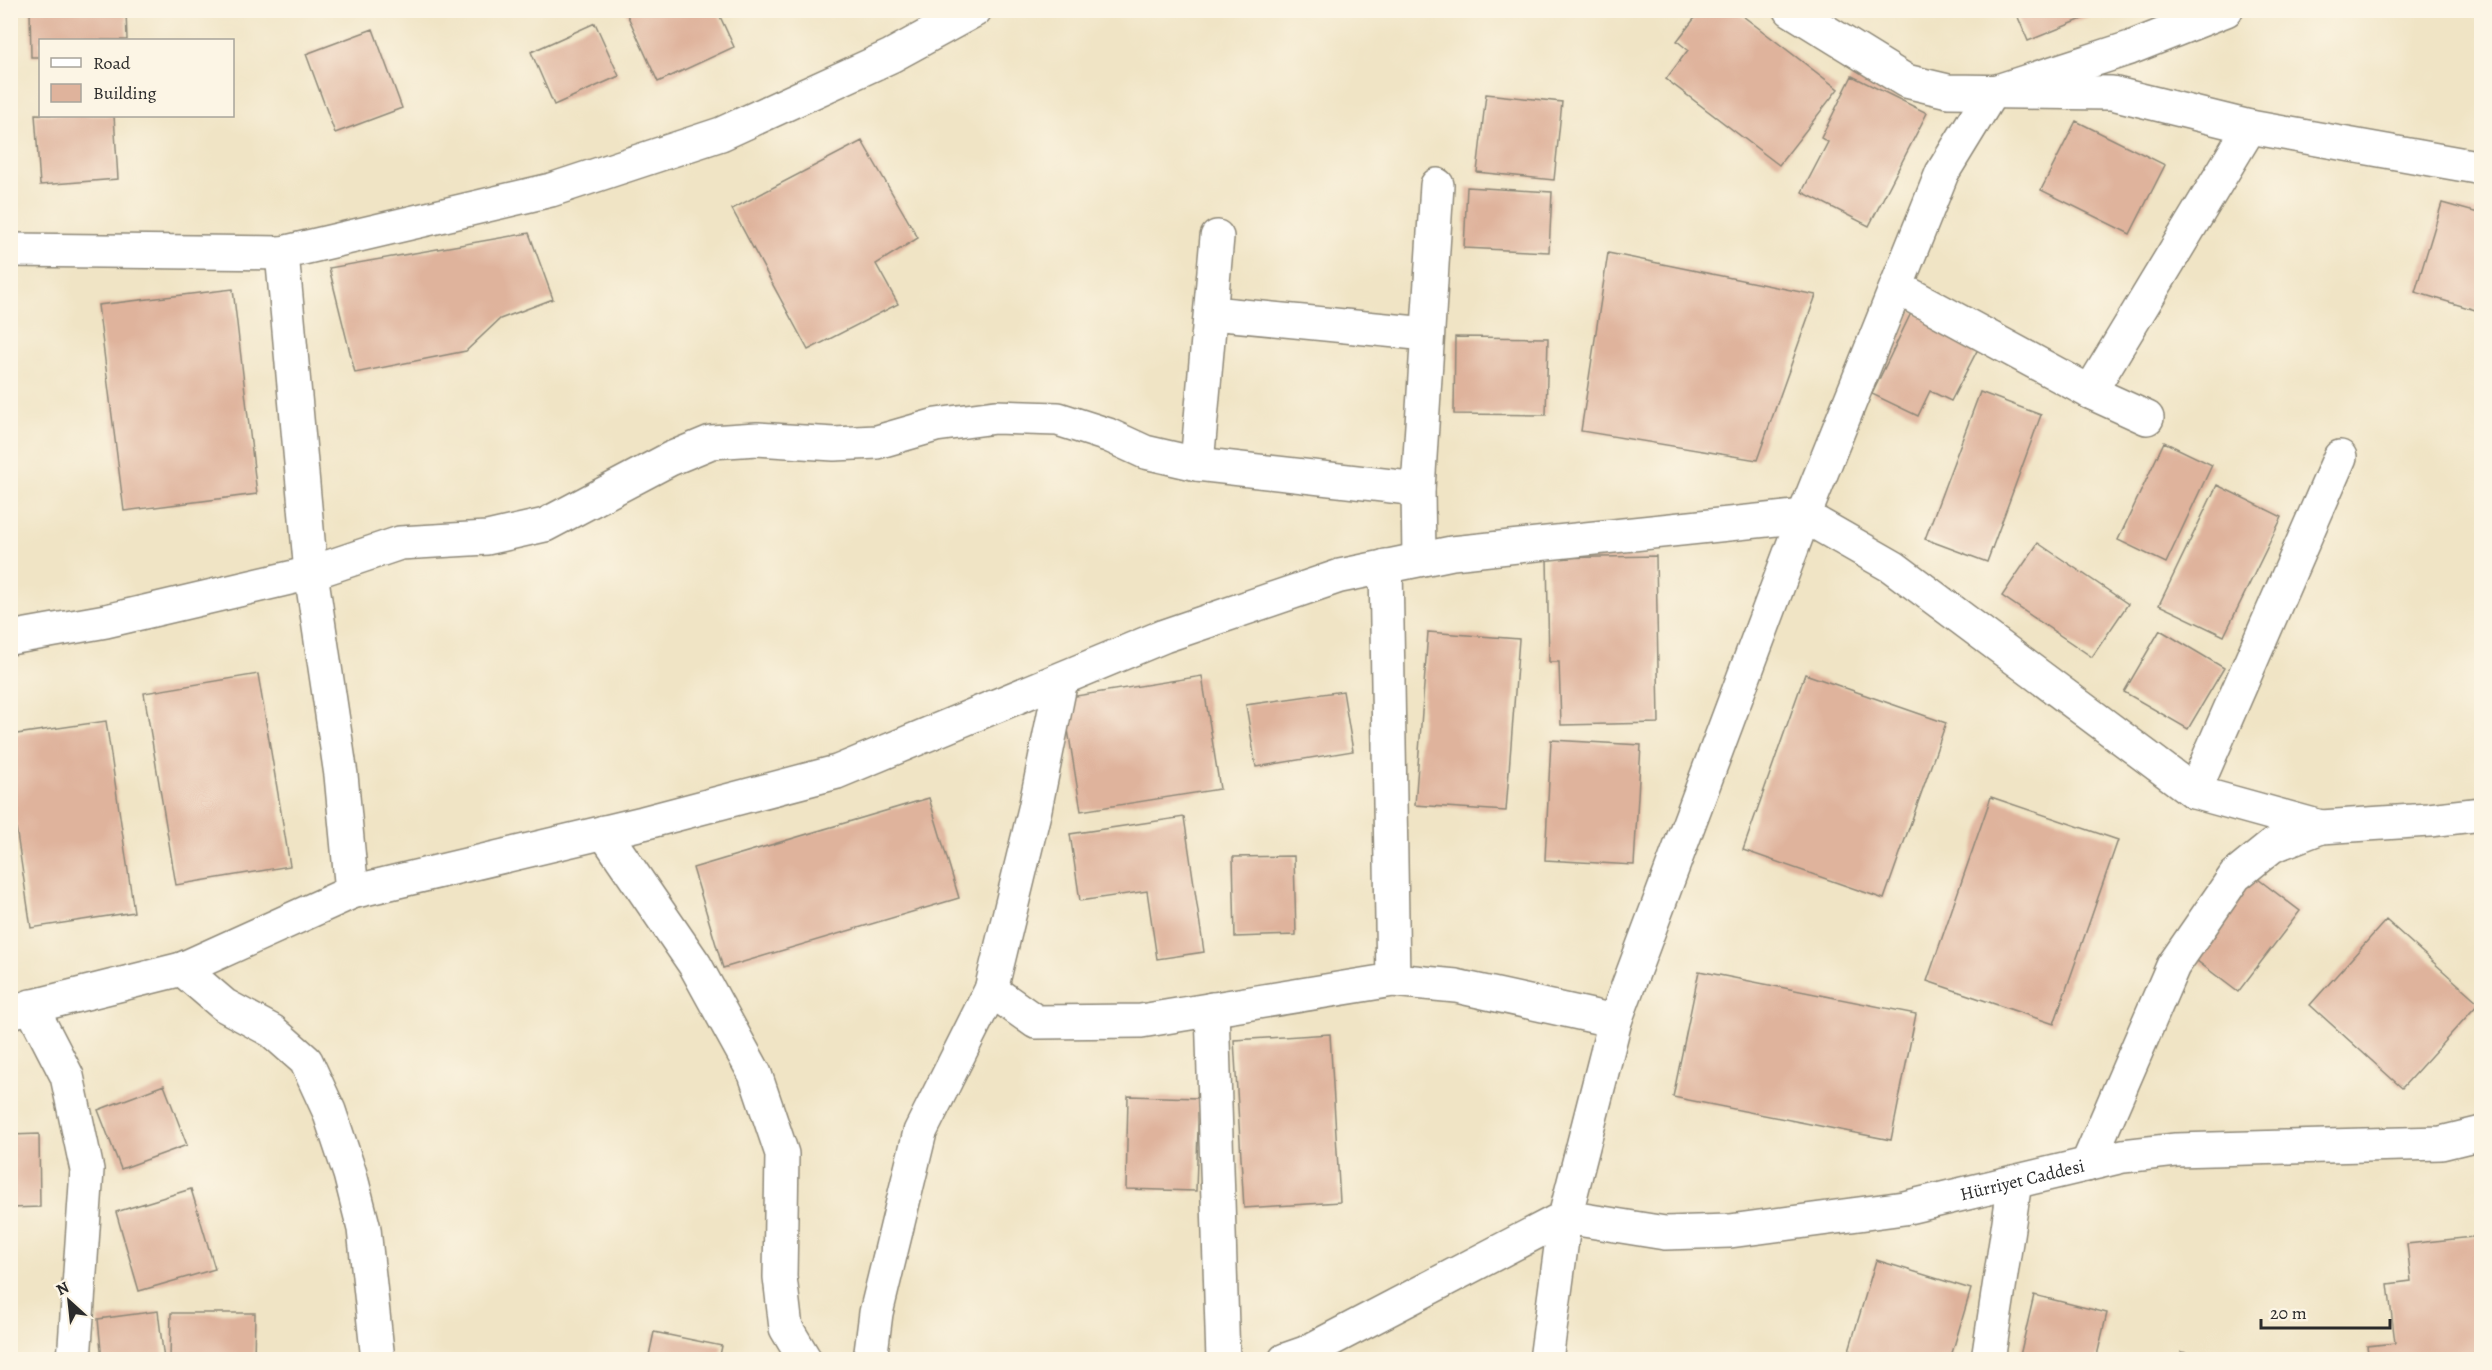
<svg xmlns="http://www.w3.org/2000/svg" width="2492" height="1370" font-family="Alegreya,serif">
	<rect width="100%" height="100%" fill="#fcf5e5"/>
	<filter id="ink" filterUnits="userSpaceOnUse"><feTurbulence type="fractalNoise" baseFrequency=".0167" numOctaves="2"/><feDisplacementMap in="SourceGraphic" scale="12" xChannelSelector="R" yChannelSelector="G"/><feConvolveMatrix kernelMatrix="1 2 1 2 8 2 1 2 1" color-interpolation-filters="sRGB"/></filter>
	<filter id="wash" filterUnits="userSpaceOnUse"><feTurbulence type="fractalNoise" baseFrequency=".008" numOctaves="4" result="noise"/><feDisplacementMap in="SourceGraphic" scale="24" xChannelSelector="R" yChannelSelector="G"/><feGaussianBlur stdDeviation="1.35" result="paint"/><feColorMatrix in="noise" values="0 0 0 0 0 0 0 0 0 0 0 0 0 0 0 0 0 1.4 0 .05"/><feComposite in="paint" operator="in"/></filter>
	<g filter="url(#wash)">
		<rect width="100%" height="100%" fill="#f0e4c5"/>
		<g id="blocks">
			<path fill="#dfb39c" d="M30,10H126L127,40H40V57H31Z
				M625,10H717L734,47L658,82Z
				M1701,10H1735L1838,89L1779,165L1666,79L1688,50L1677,41Z
				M2015,10H2102V11L2028,41Z
				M595,23L619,76L554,105L531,52Z
				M373,29L402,108L335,133L306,54Z
				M1852,76L1927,113L1869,226L1802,192L1828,142L1821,138Z
				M1486,94L1562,102L1554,180L1477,172Z
				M35,114L114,116L118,179L40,185Z
				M2076,121L2165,165L2130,234L2041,190Z
				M862,141L918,238L876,264L898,304L808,350L732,209Z
				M1467,187L1552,192L1549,252L1464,248Z
				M2442,203L2482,214V312L2415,292Z
				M529,233L553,299L500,319L466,351L355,373L329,268Z
				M1608,253L1816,295L1757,460L1581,431Z
				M233,289L257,494L124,511L98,305Z
				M1912,311L1981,343L1951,401L1930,391L1918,416L1872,394Z
				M1455,337L1548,338L1546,415L1454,414Z
				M1980,392L2041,415L1987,562L1925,539Z
				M2164,442L2212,465L2166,563L2118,540Z
				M2217,485L2282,517L2224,636L2159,605Z
				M2038,543L2128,604L2092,657L2002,596Z
				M1656,556L1659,723L1561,725L1559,662H1549L1547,558Z
				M2160,630L2224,668L2188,729L2124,692Z
				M1428,632L1519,639L1506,811L1415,805Z
				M258,674L290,866L176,885L144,693Z
				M1805,674L1946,723L1884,899L1743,850Z
				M1202,676L1220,789L1081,811L1063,698Z
				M1343,691L1353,751L1256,767L1246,705Z
				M106,721L134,912L31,928L10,787V735Z
				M1551,740L1641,745L1634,865L1545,860Z
				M1991,797L2118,840L2054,1024L1927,981Z
				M929,798L959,898L723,968L693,868Z
				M1184,817L1204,952L1157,959L1147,891L1080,901L1070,834Z
				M1294,856L1296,935L1235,937L1233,857Z
				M2254,876L2300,911L2238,992L2192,957Z
				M2386,920L2479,1003L2402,1088L2310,1005Z
				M1699,971L1916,1014L1891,1140L1673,1097Z
				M1330,1034L1340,1202L1244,1208L1234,1040Z
				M164,1085L187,1145L121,1169L98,1110Z
				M1128,1096L1199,1098L1196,1191L1126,1189Z
				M39,1134L40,1207L10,1208V1135Z
				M191,1189L215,1269L139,1291L116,1212Z
				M2482,1236V1360H2369L2367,1346L2395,1343L2388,1284L2411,1281L2407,1244Z
				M1876,1260L1971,1289L1950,1360H1857L1847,1357Z
				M2034,1295L2107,1313L2096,1360H2019Z
				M158,1311L164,1360H102L98,1319Z
				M171,1313H255L254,1360H170Z
				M654,1332L722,1346L719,1360H648Z
				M2181,1352L2220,1358V1360H2180Z"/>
		</g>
	</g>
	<g filter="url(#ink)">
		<use href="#blocks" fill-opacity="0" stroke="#8e8878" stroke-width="1.5"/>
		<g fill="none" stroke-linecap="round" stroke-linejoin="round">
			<g stroke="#8e8878" stroke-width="36">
				<g id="minor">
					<path d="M1791,10L1906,81L1948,91L2112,93L2250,127L2482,168"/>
					<path d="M10,250L282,253L551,190L721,134L891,56L975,10"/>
					<path d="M282,253L311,573L341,775L352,892"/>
					<path d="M1898,288L2090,392L2147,418"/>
					<path d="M1212,313L1427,334"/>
					<path d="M2090,392L2250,127"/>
					<path d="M1197,464L1217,237"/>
					<path d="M1419,559L1418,489L1437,185"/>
					<path d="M1386,566L1393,980"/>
					<path d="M10,638L106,621L311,573L400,543L487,538L545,525L670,459L711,442L757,439L834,444L877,442L936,425L995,417L1058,419L1108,435L1145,452L1197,464L1418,489"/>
					<path d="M2194,792L2340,457"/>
					<path d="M604,832L695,965L755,1074L782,1154L780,1277L786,1328L805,1360"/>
					<path d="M182,969L224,1005L272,1031L306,1061L329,1111L350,1174L364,1229L378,1360"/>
					<path d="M991,990L1036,1022L1141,1021L1393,980L1456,986L1615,1021"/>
					<path d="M31,1006L67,1076L87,1170L74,1360"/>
					<path d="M1212,1009L1223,1360"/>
					<path d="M10,1012L182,969L352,892L643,823L837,772L1164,636L1340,576L1452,553L1804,516L1893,567L2194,792L2321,827"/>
					<path d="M2087,1165L2173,966L2235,876L2272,846L2321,827L2429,820L2482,814"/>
					<path d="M870,1360L876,1313L920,1132L991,990L1035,809L1061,680"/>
					<path id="s1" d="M1285,1360L1305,1353L1565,1217L1665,1233L1730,1231L1904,1208L2123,1156L2176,1150L2441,1143L2482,1133"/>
					<path d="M1546,1360L1565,1217L1615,1021L1804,516L1942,173L1991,93L2130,48L2226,10"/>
					<path d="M1988,1360L2015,1182"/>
				</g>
			</g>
			<use href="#minor" stroke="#fff" stroke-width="33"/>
		</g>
	</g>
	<g text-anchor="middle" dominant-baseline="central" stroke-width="4.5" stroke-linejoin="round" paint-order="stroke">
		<g font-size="18" fill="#2b2b2b" stroke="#fcf5e5">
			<text stroke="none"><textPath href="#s1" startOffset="778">Hürriyet Caddesi</textPath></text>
		</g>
	</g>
	<rect width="2492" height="1370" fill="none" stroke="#fcf5e5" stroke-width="36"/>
	<rect x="39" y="39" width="195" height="78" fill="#fcf5e5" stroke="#a8a49b" stroke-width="1.5"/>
	<rect x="51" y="58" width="30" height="9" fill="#ffffff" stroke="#a8a49b" stroke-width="1.5"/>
	<text x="93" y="69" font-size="18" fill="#2b2b2b">Road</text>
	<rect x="51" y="84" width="30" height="18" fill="#dfb39c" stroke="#a8a49b" stroke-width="1.5"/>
	<text x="93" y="99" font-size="18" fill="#2b2b2b">Building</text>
	<g transform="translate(69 1301) rotate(333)" stroke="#fcf5e5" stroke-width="4.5" paint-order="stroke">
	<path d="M0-4.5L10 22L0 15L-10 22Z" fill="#2b2b2b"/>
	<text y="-9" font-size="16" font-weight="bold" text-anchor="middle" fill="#2b2b2b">N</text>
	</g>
	<path d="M2261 1319v9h129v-9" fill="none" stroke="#2b2b2b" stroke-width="3"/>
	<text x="2270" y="1319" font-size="18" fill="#2b2b2b" stroke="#fcf5e5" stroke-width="4.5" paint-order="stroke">20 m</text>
</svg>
